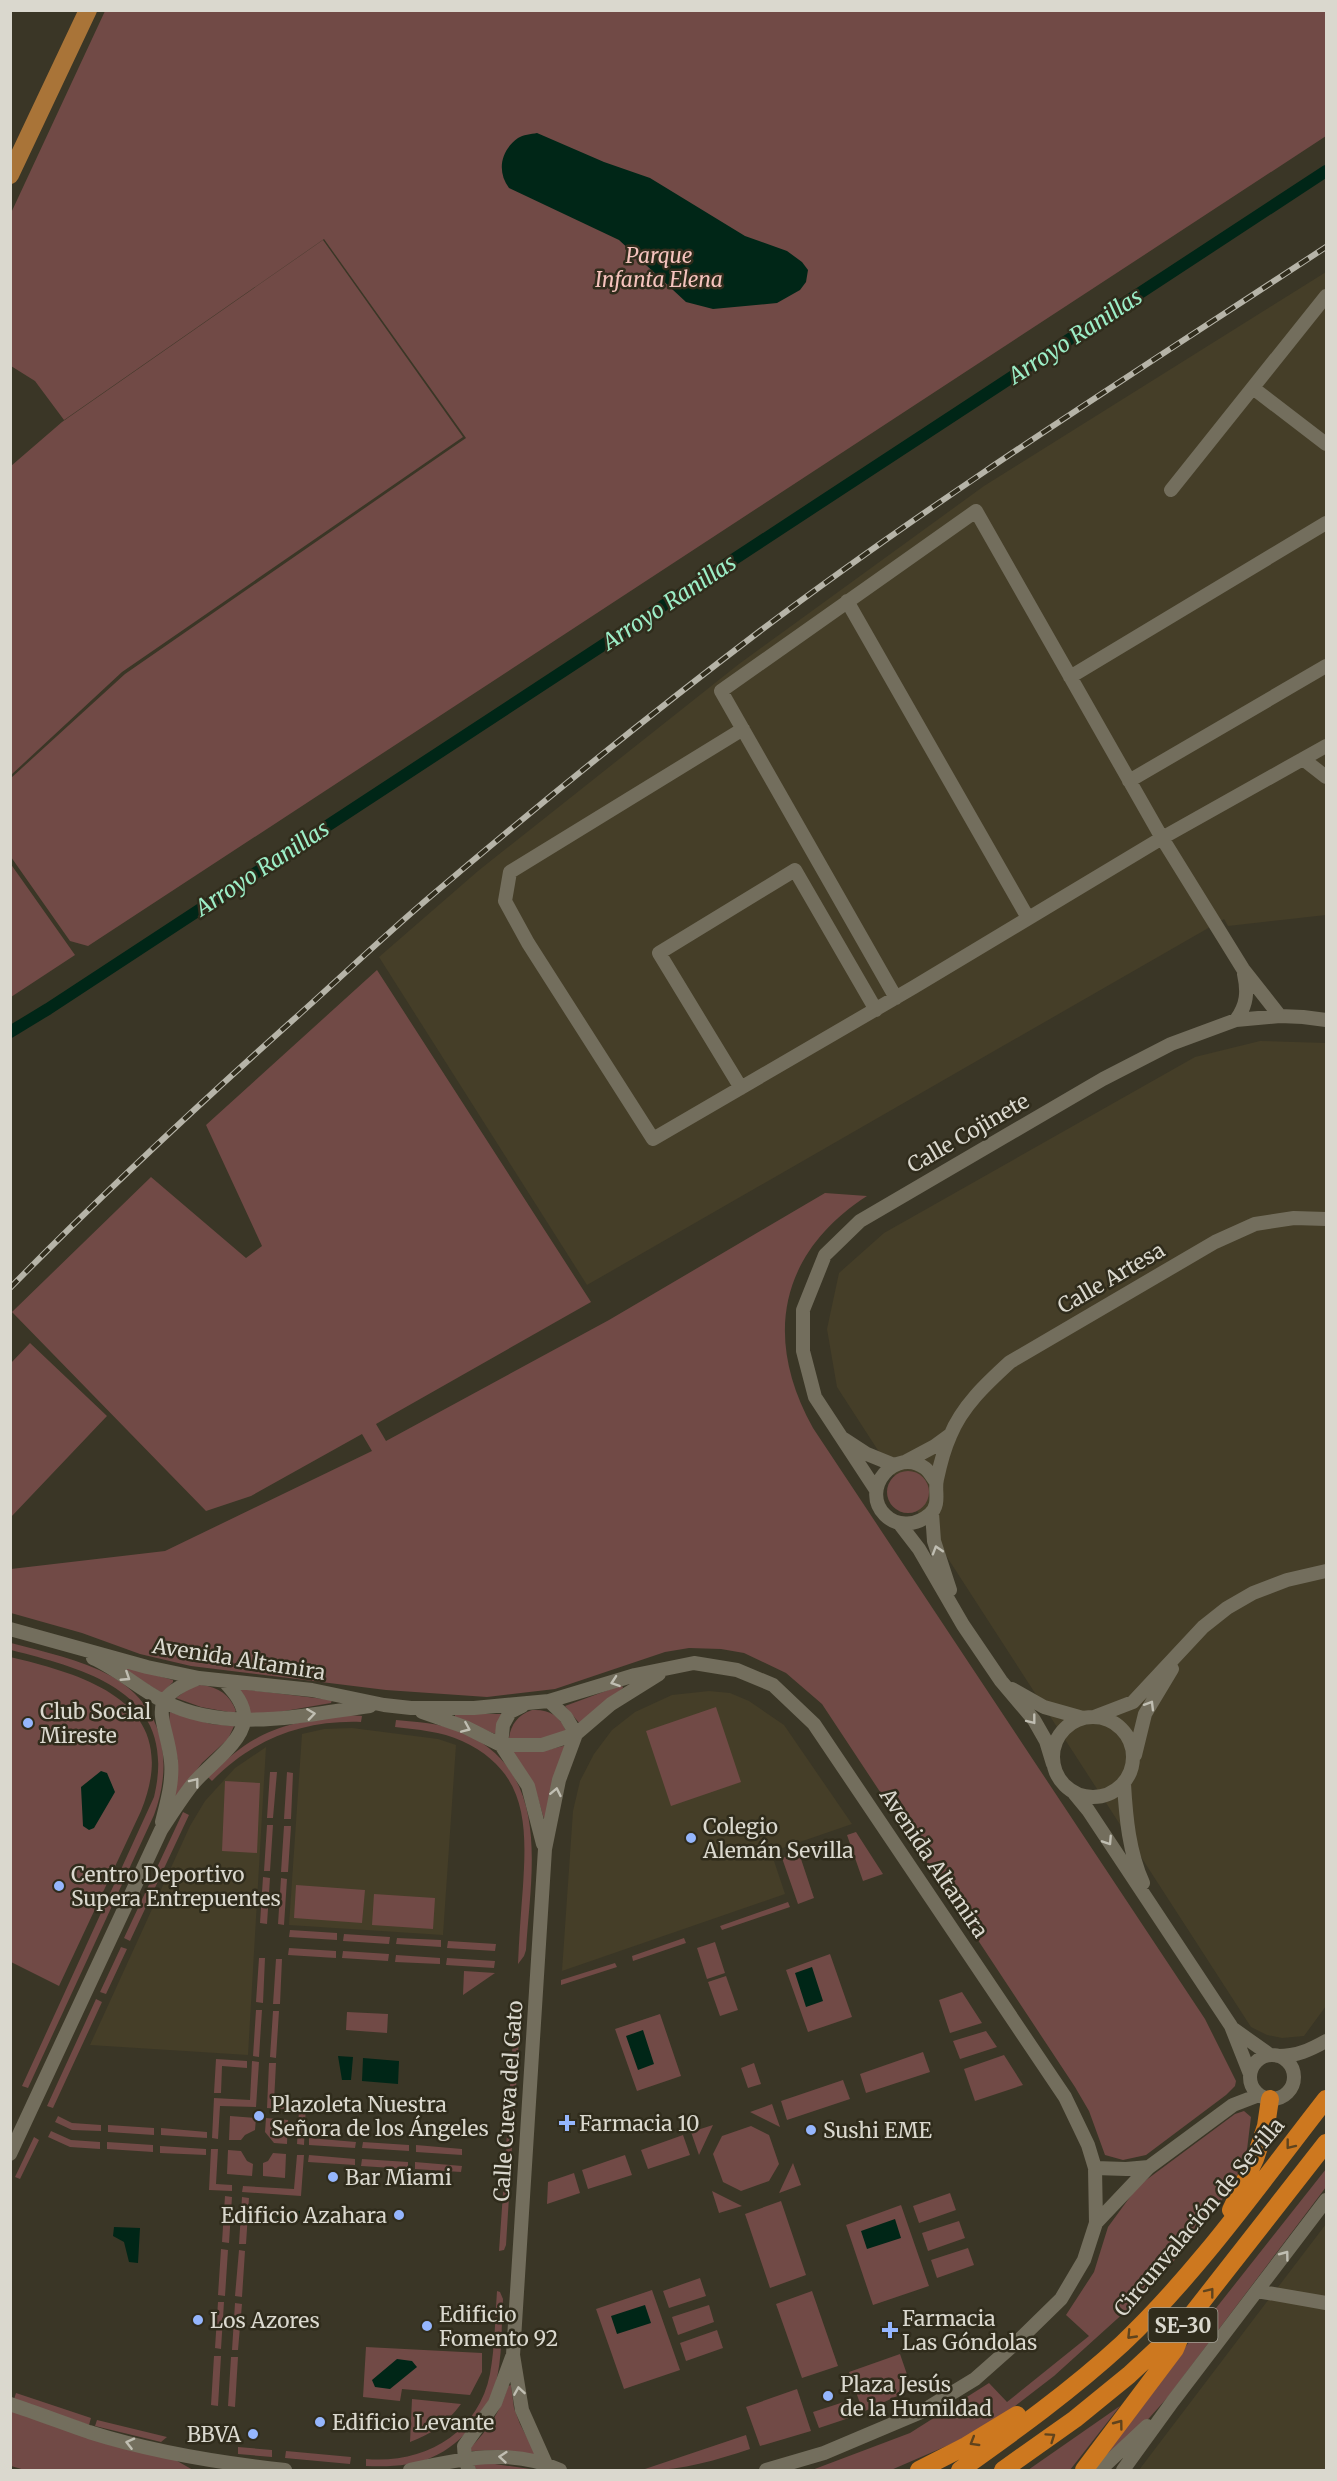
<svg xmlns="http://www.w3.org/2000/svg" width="1337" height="2481" font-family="Merriweather,serif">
	<rect width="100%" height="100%" fill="#3a3626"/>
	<path fill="#453e28" d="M1326,272V915L1228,926L1224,919L587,1285L379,957L478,871L739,664L984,486Z
		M1260,1041L1326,1043V2006L1304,2036L1282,2038L1267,2035L1251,2027L837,1387L827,1329L839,1273L884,1233L1195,1057Z
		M709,1691L730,1693L749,1701L784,1725L852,1824L771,1852L785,1894L562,1971L573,1811L580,1781L594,1754L612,1730L635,1712L672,1695Z
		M352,1728L438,1739L456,1745L443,1935L289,1925L302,1734L324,1729Z
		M266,1747L248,2055L90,2045L190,1826L205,1801L235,1768Z
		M1326,2224V2470H1139Z"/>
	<path fill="#714a46" d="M105,11H1326V136L88,946L70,941L11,857V778L125,674L466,438L324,239L64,420L35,381L11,366V213Z
		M323,240L463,437L122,672L11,775V466L62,422Z
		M10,863L75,955L11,997H10Z
		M377,970L591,1302L376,1424L386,1441L609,1320L825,1193L867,1196C779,1253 763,1338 813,1428L1205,2019L1236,2081L1235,2086L1226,2095L1146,2155L1123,2160L1105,2155L1089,2111L1075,2087L822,1704L786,1673L744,1653L721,1649L689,1648L665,1652L555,1689L487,1697L386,1690L191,1666L140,1654L82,1633L11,1613V1569L165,1551L372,1451L362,1434L251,1496L206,1511L12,1312L151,1177L246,1258L262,1246L206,1125Z
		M30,1343L107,1416L11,1517V1363Z
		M887 1492a21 21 0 1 1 42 0a21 21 0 1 1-42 0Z
		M11,1643C44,1652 80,1659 111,1676C164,1706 174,1761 154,1815L28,2088L22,2086L154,1797C179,1693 89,1670 11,1650Z
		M10,1657C91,1676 184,1705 141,1811L59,1986L11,1962Z
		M126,1667L173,1680V1682L162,1693L125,1670Z
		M201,1685C219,1687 230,1695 236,1711L234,1713L201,1707L176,1698L191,1687Z
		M622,1685L623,1688L580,1724L565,1706Z
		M242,1689L332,1700L331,1703L273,1713L250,1714L240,1691Z
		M716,1707L741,1782L671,1806L646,1731Z
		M532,1710C548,1709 560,1715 566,1731L544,1738H509C511,1724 518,1715 532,1710Z
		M170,1712L211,1724L234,1726L228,1739L202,1763L177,1796H174L178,1761L169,1722Z
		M455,1714H502L495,1734L455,1717Z
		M348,1715L362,1716L361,1722C303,1720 253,1739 212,1781L208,1777C256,1729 283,1723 348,1715Z
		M396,1720C417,1722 439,1723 459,1731C553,1769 531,1870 526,1950L524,1956L518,1964C519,1938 521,1912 523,1886C527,1824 527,1771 462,1741C441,1731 418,1730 395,1727Z
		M567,1745L546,1819H544L537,1795L512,1752H539Z
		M270,1772H277L273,1818H267Z
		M287,1772L293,1773L291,1819H284Z
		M225,1781L260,1783L257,1853L222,1851Z
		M183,1812L189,1815L130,1941L124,1938Z
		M267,1825H273L270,1871H264Z
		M284,1826H291L288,1872H281Z
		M856,1832L883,1874L863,1881L847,1835Z
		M799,1853L814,1898L798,1904L782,1858Z
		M263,1877L270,1878L267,1924L260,1923Z
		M281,1878L287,1879L284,1925L278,1924Z
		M296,1885L365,1890L362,1923L294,1918Z
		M374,1894L435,1898L433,1929L372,1925Z
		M788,1902L790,1907L722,1930L720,1926Z
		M290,1930L337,1933V1940L289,1937Z
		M344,1934L390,1937L389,1944L343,1941Z
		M397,1938L441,1940V1947L396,1944Z
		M684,1938L686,1943L633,1961L632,1956Z
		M448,1941L496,1944L495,1951L447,1948Z
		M715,1942L725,1973L707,1979L697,1948Z
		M121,1947L127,1949L106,1994L100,1992Z
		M289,1948L336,1951V1958L288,1955Z
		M343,1951L389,1954L388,1961L342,1958Z
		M830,1954L852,2017L808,2032L786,1970Z
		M396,1955L440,1958V1964L395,1962Z
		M259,1958H265L263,2003L256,2002Z
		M447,1958L495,1961L494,1968L446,1965Z
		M276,1959H282L280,2004H273Z
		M615,1963L617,1967L561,1985V1980Z
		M464,1971L495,1973L463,1995Z
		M726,1976L738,2010L720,2016L708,1982Z
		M962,1992L982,2023L950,2033L939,2000Z
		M96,1999L102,2002L53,2108L47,2106Z
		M515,2004L521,2005L515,2104L509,2103Z
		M256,2010H262L259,2057L253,2056Z
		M273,2011H279L276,2058L270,2057Z
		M347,2012L388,2014L387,2033L346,2030Z
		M660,2014L681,2076L637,2091L615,2029Z
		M986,2031L997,2047L960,2059L953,2041Z
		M923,2052L930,2072L866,2093L860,2074Z
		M1004,2055L1023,2085L975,2101L964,2069Z
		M216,2059L247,2061V2068L222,2066L221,2093H214Z
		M252,2061L259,2062L256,2107L220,2106L218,2139L212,2138L214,2098L250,2100Z
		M269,2063H276L274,2102L306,2104L304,2145L297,2144L299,2110L267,2108Z
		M754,2063L761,2084L748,2088L741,2068Z
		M843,2080L850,2099L787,2120L781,2101Z
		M772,2104L780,2127L750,2112Z
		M509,2107H515L511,2161L505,2160Z
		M1244,2111L1251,2117L1246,2158L1230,2189L1196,2235L1148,2291L1054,2376L1010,2410L972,2435L891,2470H812L910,2433L989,2383L1007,2402L1089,2336L1066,2315L1094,2272L1108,2227L1138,2186L1235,2114Z
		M58,2116L72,2123L101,2125V2131L72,2130L55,2122Z
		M230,2116L256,2118L255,2130L245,2135L241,2140H229Z
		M266,2118L288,2120L287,2144L274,2143L265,2132Z
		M108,2125L154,2128V2135L108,2132Z
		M713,2125L699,2155L691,2132Z
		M751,2126L769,2135L779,2164L769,2181L741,2191L723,2182L713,2154L722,2136Z
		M161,2128L207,2132V2138L161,2135Z
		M51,2131L71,2140L100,2142V2149L70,2147L48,2137Z
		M683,2135L690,2155L648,2169L641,2150Z
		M34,2137L39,2140L20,2179L15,2177Z
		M309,2138L356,2142L355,2148L309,2145Z
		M107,2142L153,2145V2152L107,2149Z
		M363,2142L409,2145V2151L362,2148Z
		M416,2145L462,2149V2155L416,2152Z
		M160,2146L206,2149V2155L160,2153Z
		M211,2149H218L216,2184L232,2185V2191L209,2190Z
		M228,2150L241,2151L247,2161L253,2164L252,2176L227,2174Z
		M273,2153L286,2154L285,2178L263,2176V2163L268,2161Z
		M297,2155H304L301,2196L242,2192L243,2186L294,2189Z
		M309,2155L355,2159V2165L308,2162Z
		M625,2155L632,2175L588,2189L582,2170Z
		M362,2159L408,2162V2169L361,2166Z
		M415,2162L462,2166L461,2172L415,2169Z
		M793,2163L801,2185L779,2193Z
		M505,2164L511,2165L506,2245L504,2250L499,2251Z
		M1326,2169V2187L1167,2398L1134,2435L1088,2470Z
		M574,2173L580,2193L547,2204L548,2182Z
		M712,2191L742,2206L719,2213Z
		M950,2193L956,2210L919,2223L913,2206Z
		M225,2196L232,2197L229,2243L222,2242Z
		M242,2197L249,2198L246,2244H239Z
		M781,2201L806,2275L770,2288L745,2214Z
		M901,2205L929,2286L873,2305L846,2225Z
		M959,2221L965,2238L928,2251L922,2233Z
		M968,2248L974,2265L937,2278L931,2260Z
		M221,2249L228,2250L225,2296L218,2295Z
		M239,2250L245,2251L242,2297L235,2296Z
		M700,2278L706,2296L669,2308L663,2291Z
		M652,2290L680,2370L624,2389L596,2309Z
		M497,2291L500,2292L503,2299C501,2327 503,2358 495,2386C491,2399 484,2411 475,2422C445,2461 413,2468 366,2466V2459C424,2464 478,2434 490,2374C495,2347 495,2319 497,2291Z
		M812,2291L838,2366L802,2378L776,2304Z
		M218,2302H224L221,2349L215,2348Z
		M235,2303L242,2304L238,2350H232Z
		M709,2305L714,2322L678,2335L672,2317Z
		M717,2330L723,2348L686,2361L680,2343Z
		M366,2347L482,2353V2372L470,2395L402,2389L400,2401L363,2397Z
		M900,2354L912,2389L863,2412L849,2372Z
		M214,2356H221L218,2406L211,2405Z
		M231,2357H238L235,2407L228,2406Z
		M511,2385L514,2408L520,2424L537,2456L502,2450L471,2451L470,2448C488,2430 501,2411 508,2386Z
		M797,2389L811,2431L760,2446L746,2407Z
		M16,2393L91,2418L89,2425L14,2399Z
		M412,2399L461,2404C447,2423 432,2434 410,2442Z
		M850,2400L855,2416L819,2428L813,2412Z
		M1120,2406L1070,2470H1028Z
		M10,2410L172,2458L193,2470H25L11,2466Z
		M97,2420L167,2437L161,2442L95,2426Z
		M746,2435L750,2449C714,2461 680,2471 642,2470Z
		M238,2447L272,2450V2457L238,2454Z
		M286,2451L351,2457L350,2464L285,2458Z
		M474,2464H495L537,2470H476Z"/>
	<path fill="#002617" d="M537,133L604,162L650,178L745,236L787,251L802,262L808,270L806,282L800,290L777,303L713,309L686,302L619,240L509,188C497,172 500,151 518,138C523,135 531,134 537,133Z
		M101,1771L107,1773L115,1792L94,1828L89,1830L83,1826L81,1787Z
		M812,1967L823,2001L806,2007L795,1973Z
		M643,2030L654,2064L638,2070L626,2036Z
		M338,2056L353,2057L351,2080H342Z
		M363,2058L399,2061L398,2084L362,2081Z
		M278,2210L300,2211L299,2222L277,2221Z
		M895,2219L901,2238L867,2249L861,2231Z
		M114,2227L140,2228L138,2263L129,2262L124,2242L113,2236Z
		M645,2305L651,2323L617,2334L611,2316Z
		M397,2359L412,2361L417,2367L390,2389L375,2387L372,2380Z"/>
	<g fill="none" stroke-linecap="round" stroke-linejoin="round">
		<path stroke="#002617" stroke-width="12" d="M10,1032L48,1009L1326,171"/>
		<path stroke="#736e5d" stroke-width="14" d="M1253,388L1326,444
			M1171,490L1326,296
			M847,601L1028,918
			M1070,677L1326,523
			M743,729L510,872L505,901L528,943L653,1139L914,987L1162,838L1326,746
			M1303,759L1326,777
			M1129,781L1326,666
			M896,998L721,691L976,511L1162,838L1243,969L1280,1016
			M1236,1020C1247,1005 1248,992 1244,974
			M741,1088L659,953L795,870L876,1010
			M844,1439L867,1454L894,1465
			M905,1462L935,1446L950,1435
			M936,1482C933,1478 929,1471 925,1468C896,1446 859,1489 885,1515C898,1528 917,1525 930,1514C941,1504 934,1491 937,1479C940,1465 944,1449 950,1436C962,1406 987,1383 1010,1362L1215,1242L1255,1224L1294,1218L1326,1219
			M876,1490L815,1397L803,1351V1310L825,1255L860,1221L1103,1079L1171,1044L1236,1020L1280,1016L1303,1017L1326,1020
			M932,1513L934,1541L950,1590
			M899,1523L919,1549L963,1625L1001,1681L1034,1720L1046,1741L1053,1764
			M10,1629L147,1667L199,1678L312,1690L384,1705L411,1708H474L549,1701L635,1675L694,1663L737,1670L773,1685L814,1724L1065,2097L1088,2145L1095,2168L1096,2223L1084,2260L1061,2299L1018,2341L975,2379L921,2412L824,2453L766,2470
			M93,1658C118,1669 138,1688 163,1701C226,1734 303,1715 370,1706
			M1012,1689L1044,1707L1083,1718
			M522,1706L510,1712L503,1725L501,1745L528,1786L543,1844
			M422,1712L465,1727L501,1745H542L576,1734L611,1704L659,1674
			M1094,1717L1133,1702L1203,1627L1227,1608L1253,1593L1287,1580L1326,1571
			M1053 1757a40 40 0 1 1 80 0a40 40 0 1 1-80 0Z
			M1135,1755L1145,1714L1172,1669
			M1124,1784C1126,1818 1129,1852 1143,1883
			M1074,1793L1088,1810L1231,2026L1250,2074
			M162,1822C167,1802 173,1782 171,1761C166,1716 142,1700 199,1678
			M1232,2028L1270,2055
			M1250 2077a22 22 0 1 1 44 0a22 22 0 1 1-44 0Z
			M1278,2056C1297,2056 1310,2050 1326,2041
			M10,2154L161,1830C171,1815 181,1799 192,1785C206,1767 241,1744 244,1721C246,1705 234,1692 224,1681
			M1095,2168L1126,2169L1149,2167
			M1096,2223L1149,2167L1233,2105L1259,2095
			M1257,2291L1326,2303
			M10,2404C37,2413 63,2423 89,2432C152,2452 220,2463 285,2470
			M410,2470C459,2459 512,2447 560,2470
			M469,2470L465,2460L464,2446L495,2403L512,2357
			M542,2470L546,2464L522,2410L513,2355L545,1849L559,1780L576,1734L566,1717L549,1701
			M1100,2470L1147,2426
			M1123,2470L1173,2401L1326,2200"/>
		<path stroke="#a97438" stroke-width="18" d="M10,175L88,10"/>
		<path stroke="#cd781f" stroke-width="18" d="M1231,2210L1255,2159L1266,2126L1270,2099
			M919,2470L966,2446L1017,2415
			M960,2470C1015,2431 1072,2390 1122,2344C1199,2271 1261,2182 1326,2099
			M1003,2470L1075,2419L1129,2375L1186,2322L1326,2143
			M1084,2470L1175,2349L1184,2327"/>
		<g stroke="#b6b4a8" stroke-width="6">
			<path id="rail" d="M10,1288C101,1195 196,1107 293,1020C339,979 384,936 431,896C538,805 648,716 760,631C942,494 1136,372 1326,247"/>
		</g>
		<use href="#rail" stroke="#302c1c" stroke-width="4" stroke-dasharray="11" stroke-linecap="butt"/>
	</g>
	<defs><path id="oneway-chevron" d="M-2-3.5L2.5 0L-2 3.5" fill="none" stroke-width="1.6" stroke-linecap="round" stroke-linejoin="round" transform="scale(1.5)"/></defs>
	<g stroke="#c0beb2">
		<use href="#oneway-chevron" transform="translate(937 1550) rotate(-107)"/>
		<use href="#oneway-chevron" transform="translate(126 1677) rotate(33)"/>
		<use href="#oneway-chevron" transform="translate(615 1682) rotate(161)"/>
		<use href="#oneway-chevron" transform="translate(1150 1705) rotate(-59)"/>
		<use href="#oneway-chevron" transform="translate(311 1714) rotate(-8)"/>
		<use href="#oneway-chevron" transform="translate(1032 1720) rotate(52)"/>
		<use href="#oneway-chevron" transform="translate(466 1728) rotate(23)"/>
		<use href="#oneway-chevron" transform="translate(195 1782) rotate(-52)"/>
		<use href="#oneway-chevron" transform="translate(556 1792) rotate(-78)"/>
		<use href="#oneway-chevron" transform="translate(1108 1841) rotate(57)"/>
		<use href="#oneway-chevron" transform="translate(1285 2255) rotate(-53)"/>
		<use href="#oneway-chevron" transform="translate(519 2391) rotate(-99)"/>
		<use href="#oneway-chevron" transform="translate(130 2443) rotate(-166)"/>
		<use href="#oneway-chevron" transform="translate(503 2457) rotate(-175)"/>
	</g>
	<g stroke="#5f431d">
		<use href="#oneway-chevron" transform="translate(1290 2145) rotate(128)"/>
		<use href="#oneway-chevron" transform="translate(1210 2292) rotate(-52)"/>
		<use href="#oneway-chevron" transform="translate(1131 2335) rotate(134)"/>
		<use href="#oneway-chevron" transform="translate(1119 2424) rotate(-53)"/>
		<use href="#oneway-chevron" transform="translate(1051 2437) rotate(-35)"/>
		<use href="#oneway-chevron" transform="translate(974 2442) rotate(149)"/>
	</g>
	<g fill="#95b6fd" stroke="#302c1c" stroke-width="2">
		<circle cx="28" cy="1723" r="6"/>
		<circle cx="691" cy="1838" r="6"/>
		<circle cx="59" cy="1886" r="6"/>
		<circle cx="259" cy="2116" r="6"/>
		<path d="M564 2114h6v6h6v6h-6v6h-6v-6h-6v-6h6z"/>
		<circle cx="811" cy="2130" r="6"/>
		<circle cx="333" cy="2177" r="6"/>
		<circle cx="399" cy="2215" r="6"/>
		<circle cx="198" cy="2320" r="6"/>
		<circle cx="427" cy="2326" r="6"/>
		<path d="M887 2321h6v6h6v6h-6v6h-6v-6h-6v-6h6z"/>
		<circle cx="828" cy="2396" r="6"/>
		<circle cx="320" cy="2422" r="6"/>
		<circle cx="253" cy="2434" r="6"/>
	</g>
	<g text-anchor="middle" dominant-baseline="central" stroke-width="5" stroke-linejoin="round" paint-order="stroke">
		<rect fill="#302c1c" stroke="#a7a499" stroke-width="1.5" x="1148.5" y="2308" width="69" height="34" rx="4.5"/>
		<g font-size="20" font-weight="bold" fill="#dad8ce">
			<text x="1183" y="2325">SE-30</text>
		</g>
		<g font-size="21" font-style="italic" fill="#f5c3bd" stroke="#302c1c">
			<text x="659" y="255">Parque<tspan x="659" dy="24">Infanta Elena</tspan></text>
		</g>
		<g font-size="21" fill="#dad8ce" stroke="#302c1c">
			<text transform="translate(968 1133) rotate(-30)">Calle Cojinete</text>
			<text transform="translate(1111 1278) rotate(-30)">Calle Artesa</text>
			<text transform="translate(239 1659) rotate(9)">Avenida Altamira</text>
			<text transform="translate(934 1863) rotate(56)">Avenida Altamira</text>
			<text transform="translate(508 2101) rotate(-86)">Calle Cueva del Gato</text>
			<text transform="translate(1199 2217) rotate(-50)">Circunvalación de Sevilla</text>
		</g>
		<g font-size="21" fill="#dad8ce" stroke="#302c1c" text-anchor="start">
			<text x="40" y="1711">Club Social<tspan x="40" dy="24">Mireste</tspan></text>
			<text x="703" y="1826">Colegio<tspan x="703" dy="24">Alemán Sevilla</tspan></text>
			<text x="71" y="1874">Centro Deportivo<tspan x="71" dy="24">Supera Entrepuentes</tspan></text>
			<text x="271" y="2104">Plazoleta Nuestra<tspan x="271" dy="24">Señora de los Ángeles</tspan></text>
			<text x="579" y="2123">Farmacia 10</text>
			<text x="823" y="2130">Sushi EME</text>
			<text x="345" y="2177">Bar Miami</text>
			<text x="387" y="2215" text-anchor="end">Edificio Azahara</text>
			<text x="439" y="2314">Edificio<tspan x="439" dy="24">Fomento 92</tspan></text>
			<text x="902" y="2318">Farmacia<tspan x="902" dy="24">Las Góndolas</tspan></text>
			<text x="210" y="2320">Los Azores</text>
			<text x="840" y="2384">Plaza Jesús<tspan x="840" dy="24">de la Humildad</tspan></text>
			<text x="332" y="2422">Edificio Levante</text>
			<text x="241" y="2434" text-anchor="end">BBVA</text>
		</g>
		<g font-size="22" font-style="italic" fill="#9ceec7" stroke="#302c1c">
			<text transform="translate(1075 336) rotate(-33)">Arroyo Ranillas</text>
			<text transform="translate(669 602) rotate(-33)">Arroyo Ranillas</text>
			<text transform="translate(262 868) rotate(-33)">Arroyo Ranillas</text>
		</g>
	</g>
	<rect width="1337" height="2481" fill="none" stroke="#dad8ce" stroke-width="24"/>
</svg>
